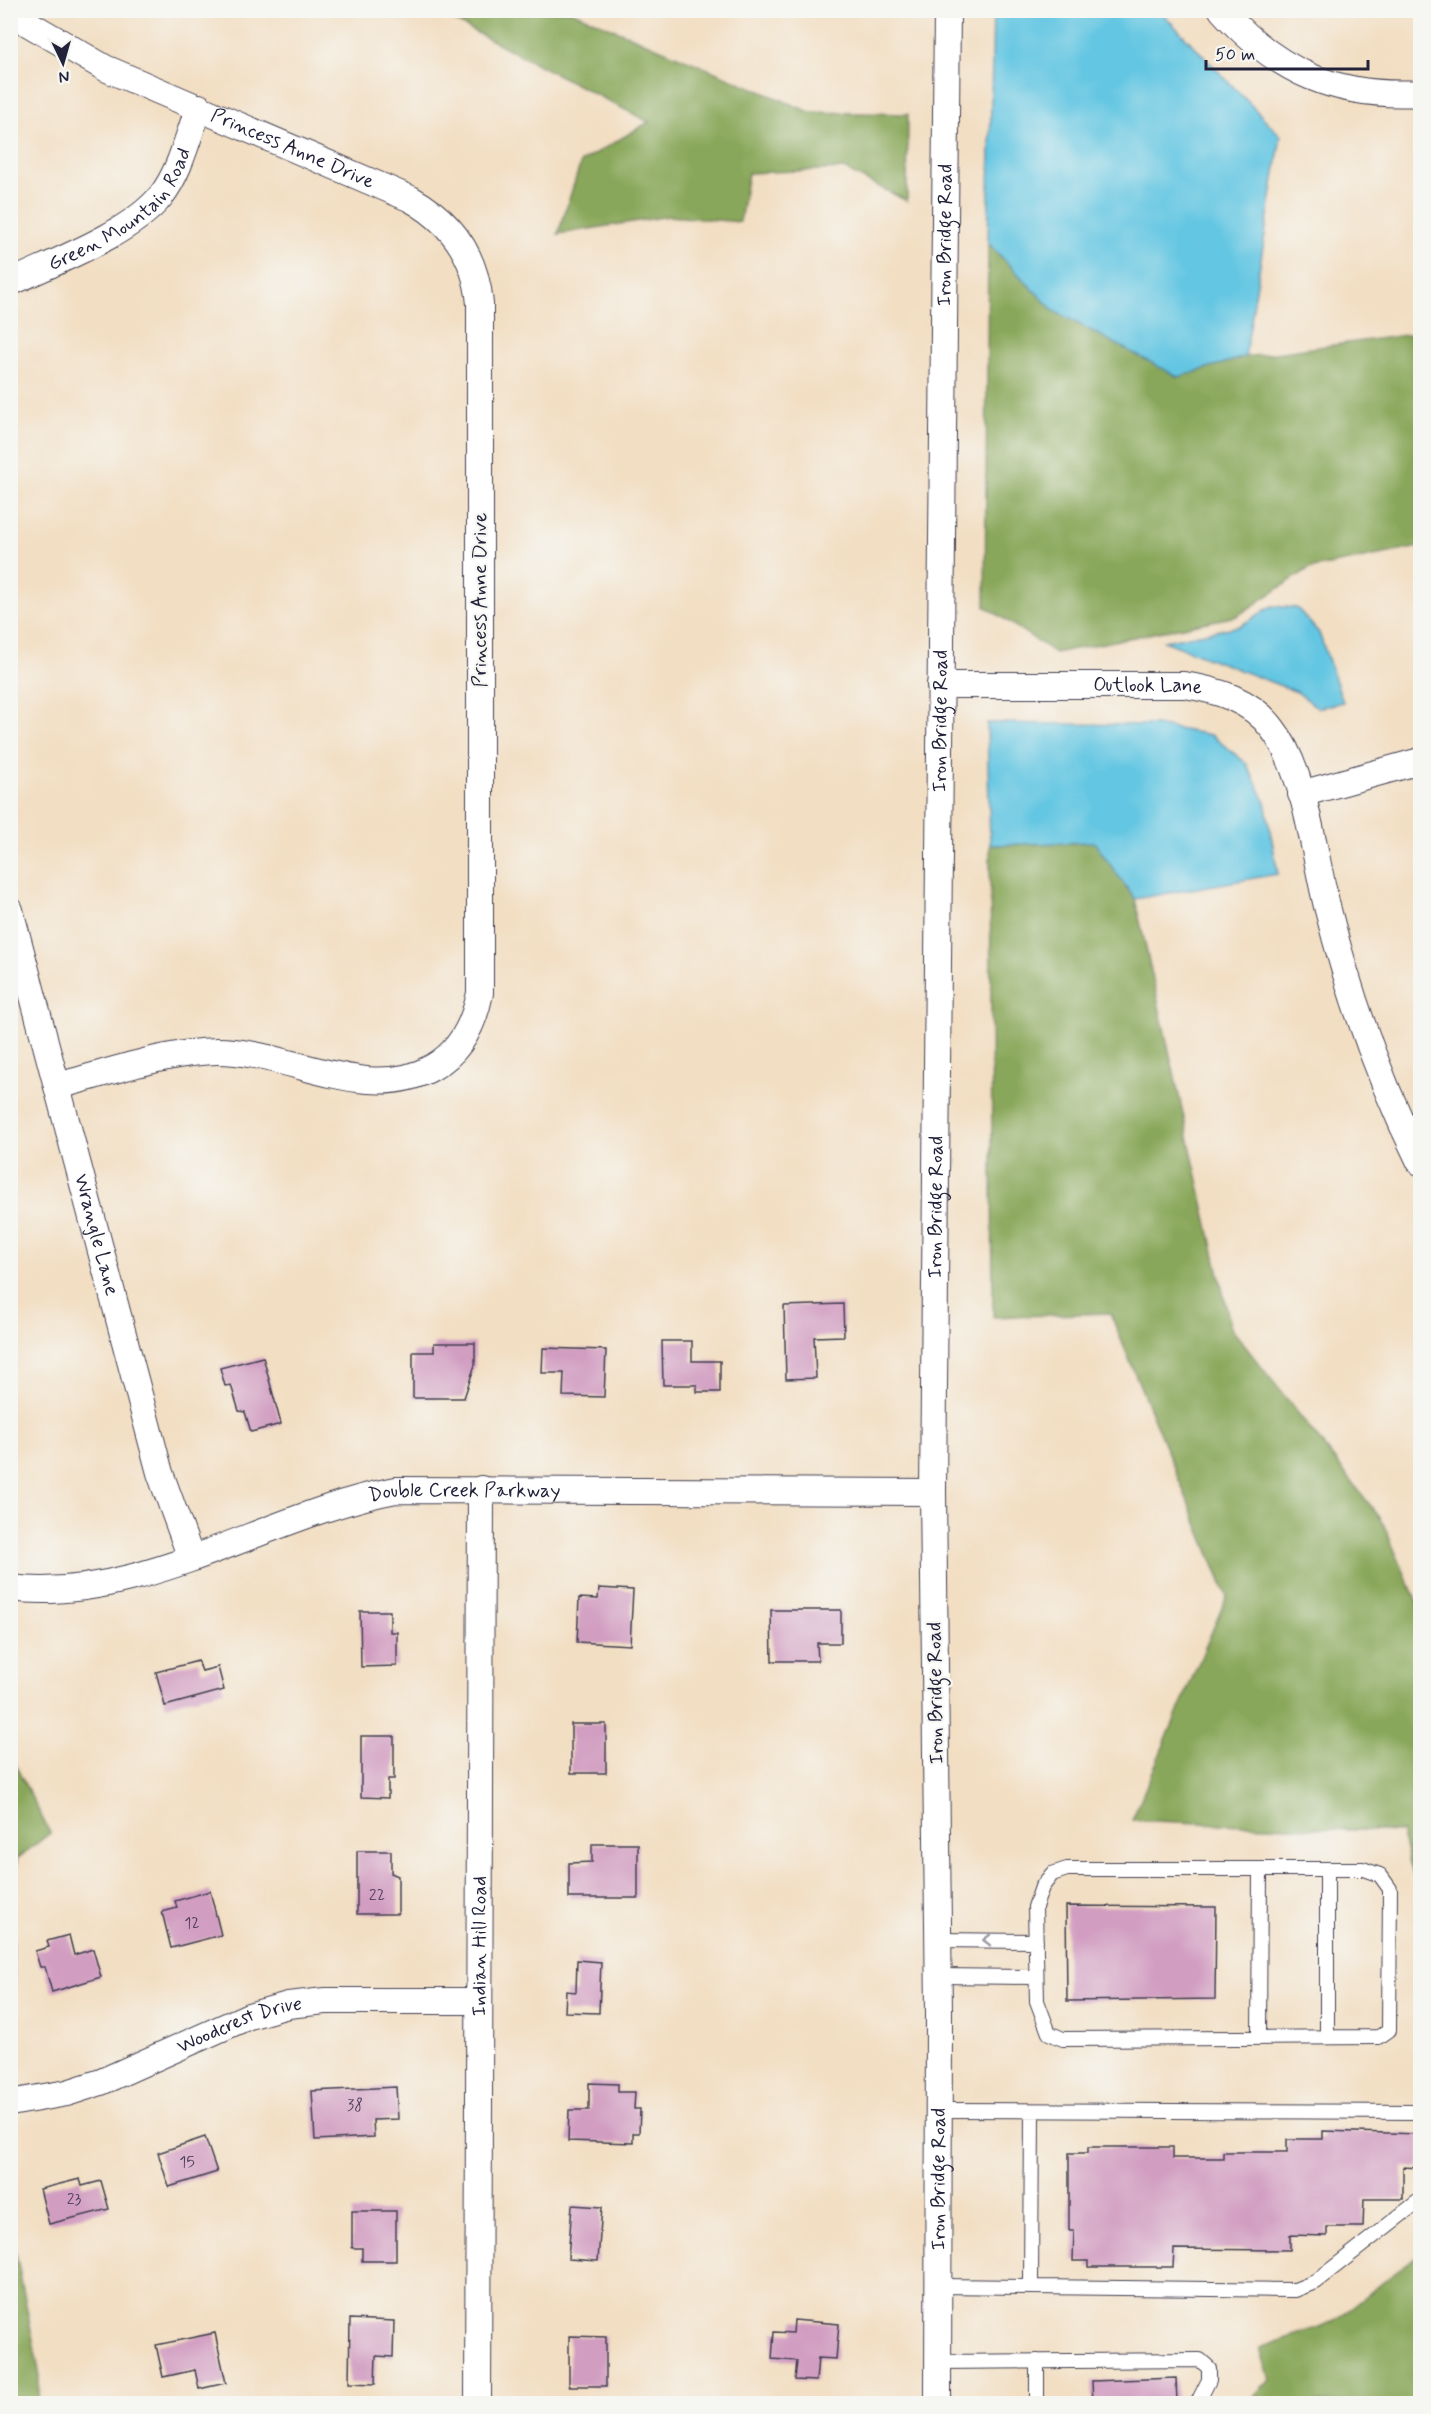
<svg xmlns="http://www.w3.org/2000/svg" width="1431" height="2414" font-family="Mynerve,sans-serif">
	<rect width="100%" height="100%" fill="#f6f6f2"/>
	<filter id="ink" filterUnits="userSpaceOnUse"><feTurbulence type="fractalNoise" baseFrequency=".0167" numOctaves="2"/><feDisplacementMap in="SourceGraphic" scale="12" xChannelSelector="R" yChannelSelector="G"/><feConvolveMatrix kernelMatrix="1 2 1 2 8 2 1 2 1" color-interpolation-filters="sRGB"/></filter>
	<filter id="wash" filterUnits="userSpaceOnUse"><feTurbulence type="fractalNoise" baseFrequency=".008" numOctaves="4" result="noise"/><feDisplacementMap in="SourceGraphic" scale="24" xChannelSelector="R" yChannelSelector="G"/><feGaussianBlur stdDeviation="1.35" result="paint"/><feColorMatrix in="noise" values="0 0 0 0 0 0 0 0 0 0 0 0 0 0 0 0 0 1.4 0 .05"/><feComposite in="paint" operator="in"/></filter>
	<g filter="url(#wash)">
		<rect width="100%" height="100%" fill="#f2dec2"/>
		<path fill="#89a75a" stroke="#56644a" stroke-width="1.5" d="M435,11H571L810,112L908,114L907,201L844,169L748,173L740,222L669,216L558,234L581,162L649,122Z
			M988,243L1054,311L1178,377L1245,357L1420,333V547L1308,569L1237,616L1055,653L985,606Z
			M1094,842L1135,899L1231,1328L1381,1519L1420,1609V1899L1401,1832L1132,1820L1227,1596L1110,1313L993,1317L990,845Z
			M10,1755L50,1833L17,1859L12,1912L15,2024L11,2025Z
			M11,2228L39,2371V2403H11Z
			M1420,2253V2403H1248L1270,2380L1260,2348L1333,2322Z"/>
		<path fill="#64c6e2" stroke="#43748e" stroke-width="1.5" d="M993,11H1160L1281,136L1245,357L1178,377L1054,311L988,243Z
			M1272,606L1297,608L1319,633L1343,702L1318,708L1297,692L1164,641L1240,626Z
			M987,723L1155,725L1211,735L1246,763L1265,801L1278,874L1135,899L1094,842L990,845Z"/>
		<g id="blocks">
			<path fill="#d19dc1" d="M843,1304L844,1336L814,1337L816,1378L786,1379L784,1306Z
				M662,1341H692V1361H720V1392H697V1385H663Z
				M434,1343H475V1365L464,1398H413V1352H434Z
				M543,1348L606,1350L604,1397L563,1396L564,1373H542Z
				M263,1357L281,1424L251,1432L245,1412L239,1411L231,1385L225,1386L220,1368Z
				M599,1588L633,1590L630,1645L577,1642L579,1598L598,1599Z
				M771,1610H841V1643H817L818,1661H772Z
				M360,1611H390V1632H397V1666L361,1667Z
				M198,1661L202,1671L218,1667L224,1690L165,1706L156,1672Z
				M571,1724H606V1773H571Z
				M361,1736H394V1779H388V1798L361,1797Z
				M592,1844H638V1898H569V1863L592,1862Z
				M357,1851H391V1873L398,1876V1914H357Z
				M210,1891L221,1935L171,1948L162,1912L177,1908L175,1901Z
				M1066,1906L1216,1907L1215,1999L1067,2001Z
				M69,1935L74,1955L93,1949L101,1977L52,1992L45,1967H40L35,1951L49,1947L47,1941Z
				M577,1960L601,1962L599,2013L565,2012L566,1991L576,1992Z
				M589,2083L618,2084V2092H635L634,2109H640L639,2133H633V2143L568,2141L569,2110H589Z
				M396,2087L398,2119L373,2120L374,2137L315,2140L312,2091Z
				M1323,2131L1420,2134V2168L1403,2167V2199H1364L1363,2227H1327V2236L1290,2235V2250L1174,2249L1173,2267H1088V2261H1073L1074,2230H1069V2153H1088V2147H1173V2158H1223V2152H1287V2139H1323Z
				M205,2137L217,2172L169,2187L158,2153Z
				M80,2179L82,2186L101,2181L109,2209L49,2224L40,2189Z
				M572,2205L602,2207L598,2261L568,2259Z
				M352,2211H396V2261H362V2248H352Z
				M350,2319L394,2321L393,2357L376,2356L375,2384L349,2383Z
				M794,2320L839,2324L836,2359L818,2358L816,2381L795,2380L797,2361L772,2359L774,2332L793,2333Z
				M215,2333L226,2383L199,2389L195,2370L163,2377L156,2345Z
				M569,2336L606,2337V2386H569Z
				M1176,2378L1177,2403H1093L1092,2381Z"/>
		</g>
	</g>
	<g filter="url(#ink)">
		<use href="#blocks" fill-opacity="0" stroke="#413e4f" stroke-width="1.5"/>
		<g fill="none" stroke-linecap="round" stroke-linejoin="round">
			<g stroke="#413e4f" stroke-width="16">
				<path id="service" d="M1067,1869H1363L1380,1875L1390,1889L1389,2030L1379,2037L1063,2039L1049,2033L1037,2001L1035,1907L1042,1887L1052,1874Z
					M1327,1869V2037
					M939,1940L1036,1941
					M939,1976L1036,1977
					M1259,2038L1260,1869
					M939,2110L1420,2112
					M938,2286L1295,2290L1315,2282L1420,2200
					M1031,2286L1032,2111
					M938,2362L1200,2360L1209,2368V2380L1197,2404
					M1037,2404V2361"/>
			</g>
			<g stroke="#413e4f" stroke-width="28">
				<g id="minor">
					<path d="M1222,10C1277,72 1337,98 1420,93"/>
					<path id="s1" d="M10,13L105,68L411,199C452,222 476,257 480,304V993C474,1024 461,1051 433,1067C368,1105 289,1051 217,1051C164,1052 108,1073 57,1086"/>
					<path id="s2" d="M10,283C56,261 130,234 161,196C180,172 188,136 199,107"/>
					<path id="s3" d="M940,685H1184C1217,690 1251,700 1272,728C1306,771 1314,857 1328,910C1350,997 1380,1082 1420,1162"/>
					<path d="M1301,794L1420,761"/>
					<path id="s4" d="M10,910L160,1473L191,1558"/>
					<path id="s5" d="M10,1588C139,1605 270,1513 396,1490L933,1492"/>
					<path id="s6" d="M10,2103L67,2093L101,2082L249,2016L288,2005L325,2001H479"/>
					<path id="s7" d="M478,2404L481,1489"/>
					<path id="s8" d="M938,2404L939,2012L933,1492L947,10"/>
				</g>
			</g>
			<use href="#service" stroke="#fff" stroke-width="14"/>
			<use href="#minor" stroke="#fff" stroke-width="26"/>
		</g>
		<defs><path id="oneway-chevron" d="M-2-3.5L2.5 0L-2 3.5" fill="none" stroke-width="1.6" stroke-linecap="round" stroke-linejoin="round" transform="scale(1.5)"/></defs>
		<use stroke="#9c9ca7" href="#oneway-chevron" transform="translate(987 1940) rotate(-180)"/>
	</g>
	<g text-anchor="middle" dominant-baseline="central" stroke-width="4.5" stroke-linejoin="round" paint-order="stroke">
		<g font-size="16" fill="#4e415c">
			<text x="377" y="1895">22</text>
			<text x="192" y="1923">12</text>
			<text x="355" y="2105">38</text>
			<text x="187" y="2162">15</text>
			<text x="74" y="2199">23</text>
		</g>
		<g font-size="20" fill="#22223b" stroke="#f6f6f2">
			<text stroke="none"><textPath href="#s1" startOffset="314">Princess Anne Drive</textPath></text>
			<text stroke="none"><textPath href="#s2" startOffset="136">Green Mountain Road</textPath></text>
			<text stroke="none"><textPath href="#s8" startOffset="2169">Iron Bridge Road</textPath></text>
			<text transform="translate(480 600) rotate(-90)">Princess Anne Drive</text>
			<text stroke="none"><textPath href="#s3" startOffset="208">Outlook Lane</textPath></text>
			<text stroke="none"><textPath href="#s8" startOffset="1683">Iron Bridge Road</textPath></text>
			<text stroke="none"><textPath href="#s8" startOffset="1197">Iron Bridge Road</textPath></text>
			<text stroke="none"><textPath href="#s4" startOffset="336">Wrangle Lane</textPath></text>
			<text stroke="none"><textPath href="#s5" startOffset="470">Double Creek Parkway</textPath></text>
			<text transform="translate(936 1693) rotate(-91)">Iron Bridge Road</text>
			<text stroke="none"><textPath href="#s7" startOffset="458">Indian Hill Road</textPath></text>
			<text stroke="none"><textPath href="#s6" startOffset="244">Woodcrest Drive</textPath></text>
			<text stroke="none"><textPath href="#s8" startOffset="225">Iron Bridge Road</textPath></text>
		</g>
	</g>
	<rect width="1431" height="2414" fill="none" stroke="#f6f6f2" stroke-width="36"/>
	<g transform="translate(63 63) rotate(175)" stroke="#f6f6f2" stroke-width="4.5" paint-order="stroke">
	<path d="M0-4.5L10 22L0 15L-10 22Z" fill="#22223b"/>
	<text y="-9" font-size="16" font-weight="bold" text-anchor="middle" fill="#22223b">N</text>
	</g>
	<path d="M1206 60v9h162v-9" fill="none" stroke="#22223b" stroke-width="3"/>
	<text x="1215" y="60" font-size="18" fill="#22223b" stroke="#f6f6f2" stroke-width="4.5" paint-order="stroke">50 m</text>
</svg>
